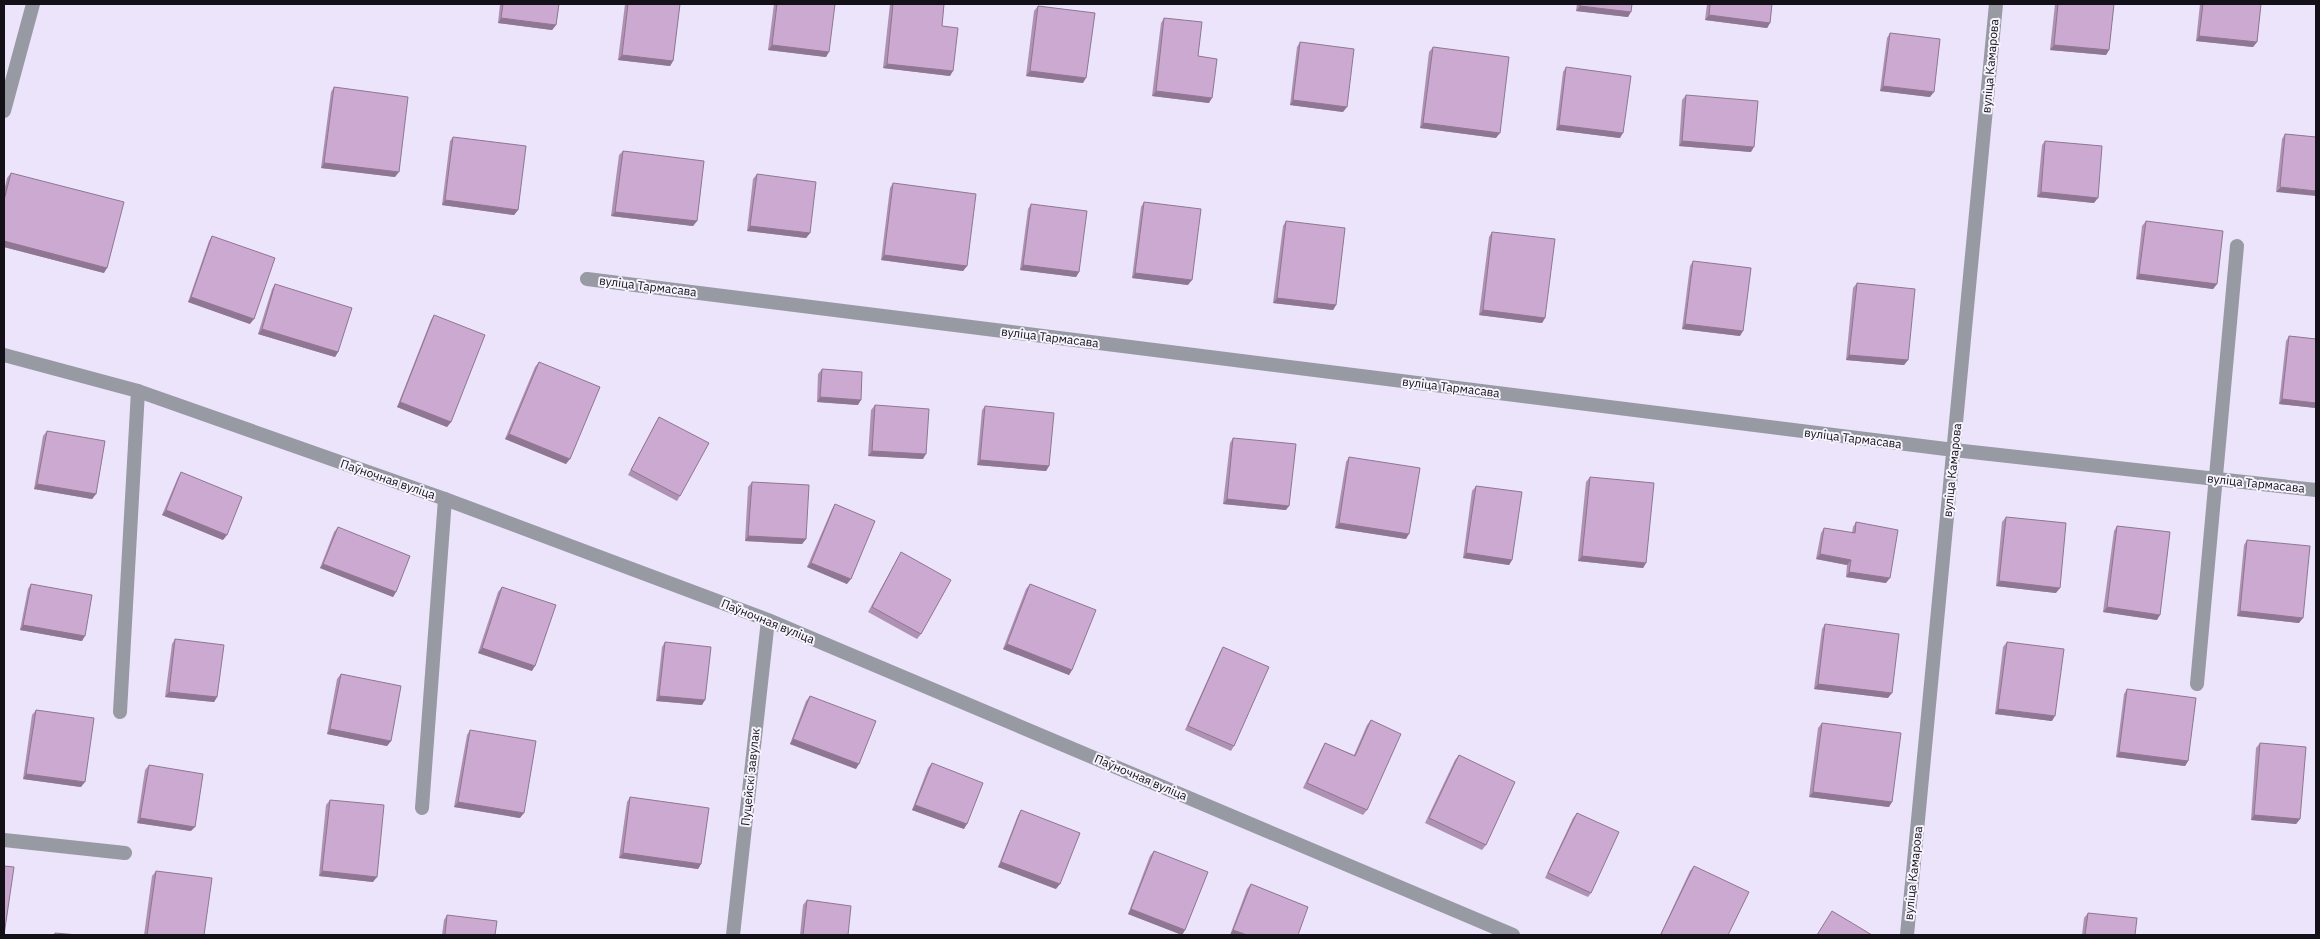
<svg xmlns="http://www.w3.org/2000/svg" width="2320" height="939" font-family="'IBM Plex Sans',sans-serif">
	<rect width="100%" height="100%" fill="#ebe4fb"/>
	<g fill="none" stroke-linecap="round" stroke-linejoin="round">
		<path stroke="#9799a3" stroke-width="14" d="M4,111L33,4
			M2197,684L2237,246
			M120,712L138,391
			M422,808L445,499
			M4,840L125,853"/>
		<path stroke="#9799a3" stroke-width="14" d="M587,279L1954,450L2316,490
			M4,355L138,391L445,499L768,620L1513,935
			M733,935L768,620
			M1907,935L1996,4"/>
	</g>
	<path fill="#af91b3" d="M500,4H559L556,25L552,30L498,23Z
		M625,4H680L673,61L670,66L618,60Z
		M774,4H835L826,57L768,50Z
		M890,4H944L942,26L950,76L883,68Z
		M1577,4H1632L1628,17L1576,11Z
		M1707,4H1772L1770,23L1767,28L1705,20Z
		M2055,4H2114L2109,50L2106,55L2050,50Z
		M2200,4H2261L2257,42L2253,47L2196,41Z
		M1038,6L1083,83L1026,76L1034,11Z
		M1164,18L1198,56L1209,103L1152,96L1161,23Z
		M1890,33L1930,97L1880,91L1887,38Z
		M1300,42L1343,112L1290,105L1297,47Z
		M1433,47L1496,138L1420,128L1429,52Z
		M1566,67L1620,138L1556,130L1563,72Z
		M334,87L395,177L321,168L331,92Z
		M1686,95L1751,152L1679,146L1682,100Z
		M2285,134L2316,137L2276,192L2282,139Z
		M453,137L518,210L514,215L442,205L450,141Z
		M2045,141L2094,203L2037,197L2042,145Z
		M623,151L697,221L693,226L611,216L619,155Z
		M11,173L104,273L4,247V191L7,178Z
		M757,174L810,233L806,238L747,231L753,179Z
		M893,183L967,266L963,271L881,260L890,188Z
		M1144,202L1188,285L1132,278L1141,207Z
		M1031,204L1079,272L1076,277L1020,270L1028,209Z
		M1286,221L1336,305L1333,310L1273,303L1283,226Z
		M2146,221L2217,284L2213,289L2136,279L2142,226Z
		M1492,232L1545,318L1542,323L1479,315L1489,237Z
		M212,236L250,324L188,302L209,241Z
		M1693,261L1740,336L1682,329L1690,266Z
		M1857,283L1908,360L1904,365L1846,360L1853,288Z
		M275,284L338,352L335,357L258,334L272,289Z
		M434,315L451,422L447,427L397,407L431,320Z
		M2289,336L2316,339V408L2279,404L2286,341Z
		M539,362L566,464L505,439L535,367Z
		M822,369L858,405L817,402L818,374Z
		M875,405L923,459L868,456L871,410Z
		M985,406L1049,466L1046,471L977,465L982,410Z
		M659,417L680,496L677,501L628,475L656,422Z
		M47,431L96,494L92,499L34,489L43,436Z
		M1233,438L1286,510L1223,504L1230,443Z
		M1349,457L1406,539L1335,528L1346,462Z
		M181,472L223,540L162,515L178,477Z
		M1590,477L1646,563L1643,568L1578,561L1586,482Z
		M752,482L806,539L802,544L745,541L748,487Z
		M1476,486L1512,560L1509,565L1463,558L1472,491Z
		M835,504L847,584L807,567L832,509Z
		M2006,517L2056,593L1996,586L2002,522Z
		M1856,522L1886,583L1846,577L1847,565L1816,559L1821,533L1824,528L1852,533L1853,527Z
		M2117,526L2157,620L2103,612L2114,531Z
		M338,527L396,592L393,597L320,568L334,532Z
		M2247,540L2299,623L2237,616L2244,545Z
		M901,552L921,634L917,639L868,612Z
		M31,584L82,641L20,630L28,589Z
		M1030,584L1072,670L1069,675L1003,649L1026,589Z
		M502,587L532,671L478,653L498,592Z
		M1825,624L1888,698L1814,689L1822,629Z
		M175,639L217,697L214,702L165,697L172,644Z
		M665,642L702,705L656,701L662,647Z
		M2007,642L2052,721L1995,714L2003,647Z
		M1223,647L1234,746L1231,751L1185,730L1220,652Z
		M341,674L391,741L387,746L327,734L337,679Z
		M2127,689L2188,761L2185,766L2116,757L2124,694Z
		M810,696L856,769L790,744L806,701Z
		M36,710L81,787L23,779L32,715Z
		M1371,720L1367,810L1363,815L1303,788L1322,748L1325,743L1354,755L1367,725Z
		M1822,723L1889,807L1809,797L1818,728Z
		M470,730L520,818L454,807L467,735Z
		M2260,743L2300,819L2296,824L2251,820L2256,748Z
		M1459,755L1486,845L1482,850L1425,823L1455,760Z
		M932,763L964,829L912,810L928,768Z
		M149,765L191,831L137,823L145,770Z
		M630,797L701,864L698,869L619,858L627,802Z
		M330,800L373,882L319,876L326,805Z
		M1021,810L1056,889L998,867L1018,815Z
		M1577,813L1591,893L1588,897L1545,878L1573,818Z
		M1154,851L1185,930L1182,935L1128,914L1150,856Z
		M1694,866L1728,935H1660L1690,871Z
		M156,871L204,935H144L152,876Z
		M1251,884L1308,907L1230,935L1247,889Z
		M807,900L848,935H800L803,905Z
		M2088,913L2135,935H2082L2084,918Z
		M447,915L495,935H442L444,920Z"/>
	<path fill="#8f7692" d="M1580,6L1631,12L1628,17L1576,11Z
		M1709,15L1770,23L1767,28L1705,20Z
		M501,18L556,25L552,30L498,23Z
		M2199,36L2257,42L2253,47L2196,41Z
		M772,45L829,52L826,57L768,50Z
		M2054,45L2109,50L2106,55L2050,50Z
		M622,55L673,61L670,66L618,60Z
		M887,64L953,71L950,76L883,68Z
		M1030,71L1086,78L1083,83L1026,76Z
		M1883,86L1934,92L1930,97L1880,91Z
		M1156,91L1212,98L1209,103L1152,96Z
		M1293,100L1347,107L1343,112L1290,105Z
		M1423,123L1500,133L1496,138L1420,128Z
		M1559,125L1623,133L1620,138L1556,130Z
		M1682,141L1754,147L1751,152L1679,146Z
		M324,163L399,172L395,177L321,168Z
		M2280,187L2316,191V196L2276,192Z
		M2041,192L2098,198L2094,203L2037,197Z
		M445,200L518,210L514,215L442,205Z
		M615,212L697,221L693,226L611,216Z
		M750,226L810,233L806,238L747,231Z
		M4,241L107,268L104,273L4,247Z
		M884,255L967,266L963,271L881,260Z
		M1023,265L1079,272L1076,277L1020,270Z
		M1135,273L1192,280L1188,285L1132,278Z
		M2139,274L2217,284L2213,289L2136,279Z
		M191,297L254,319L250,324L188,302Z
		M1277,298L1336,305L1333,310L1273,303Z
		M1483,310L1545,318L1542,323L1479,315Z
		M1685,324L1743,331L1740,336L1682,329Z
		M262,329L338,352L335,357L258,334Z
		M1849,355L1908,360L1904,365L1846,360Z
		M820,397L861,400L858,405L817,402Z
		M2282,399L2316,403V408L2279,404Z
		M400,402L451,422L447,427L397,407Z
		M509,434L570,459L566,464L505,439Z
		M872,451L926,454L923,459L868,456Z
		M980,460L1049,466L1046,471L977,465Z
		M37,484L96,494L92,499L34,489Z
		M1227,499L1289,506L1286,510L1223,504Z
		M166,510L227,535L223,540L162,515Z
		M1339,523L1409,534L1406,539L1335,528Z
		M748,536L806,539L802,544L745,541Z
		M1466,553L1512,560L1509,565L1463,558Z
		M1820,554L1851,560L1847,565L1816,559Z
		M1582,556L1646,563L1643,568L1578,561Z
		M811,563L851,579L847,584L807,567Z
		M323,564L396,592L393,597L320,568Z
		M1849,572L1890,578L1886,583L1846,577Z
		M1999,581L2060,588L2056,593L1996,586Z
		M2107,607L2160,615L2157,620L2103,612Z
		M2240,611L2303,618L2299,623L2237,616Z
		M23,625L85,636L82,641L20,630Z
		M1007,644L1072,670L1069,675L1003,649Z
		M482,648L535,666L532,671L478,653Z
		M1818,684L1892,693L1888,698L1814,689Z
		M169,692L217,697L214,702L165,697Z
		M659,696L705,700L702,705L656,701Z
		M1998,709L2055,716L2052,721L1995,714Z
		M330,729L391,741L387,746L327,734Z
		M793,739L859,764L856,769L790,744Z
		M2119,752L2188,761L2185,766L2116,757Z
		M26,774L85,782L81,787L23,779Z
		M1813,792L1892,802L1889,807L1809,797Z
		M458,802L524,813L520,818L454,807Z
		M915,805L967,824L964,829L912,810Z
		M2254,815L2300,819L2296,824L2251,820Z
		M140,818L195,827L191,831L137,823Z
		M623,853L701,864L698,869L619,858Z
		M1001,862L1060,884L1056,889L998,867Z
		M322,871L377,877L373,882L319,876Z
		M1131,909L1185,930L1182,935L1128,914Z
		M1233,930L1247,935H1230Z"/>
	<path fill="#cca9d0" stroke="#8f7692" d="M503,4H559L556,25L501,18Z
		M628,4H680L673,61L622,55Z
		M777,4H835L829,52L772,45Z
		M893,4H944L942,26L958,28L953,71L887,64Z
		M1580,4H1632L1631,12L1580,6Z
		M1710,4H1772L1770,23L1709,15Z
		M2058,4H2114L2109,50L2054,45Z
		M2203,4H2261L2257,42L2199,36Z
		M1038,6L1095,13L1086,78L1030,71Z
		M1164,18L1202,22L1198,56L1217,59L1212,98L1156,91Z
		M1890,33L1940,39L1934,92L1883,86Z
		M1300,42L1354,49L1347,107L1293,100Z
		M1433,47L1509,57L1500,133L1423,123Z
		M1566,67L1631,76L1623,133L1559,125Z
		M334,87L408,97L399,172L324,163Z
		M1686,95L1758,101L1754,147L1682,141Z
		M2285,134L2316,137V191L2280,187Z
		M453,137L526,146L518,210L445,200Z
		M2045,141L2102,146L2098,198L2041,192Z
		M623,151L704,161L697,221L615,212Z
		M11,173L124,202L107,268L4,241V200Z
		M757,174L816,182L810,233L750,226Z
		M893,183L976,194L967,266L884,255Z
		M1144,202L1201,209L1192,280L1135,273Z
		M1031,204L1087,211L1079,272L1023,265Z
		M1286,221L1345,228L1336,305L1277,298Z
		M2146,221L2223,231L2217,284L2139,274Z
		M1492,232L1555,239L1545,318L1483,310Z
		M212,236L275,258L254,319L191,297Z
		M1693,261L1751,268L1743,331L1685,324Z
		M1857,283L1915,289L1908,360L1849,355Z
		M275,284L352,308L338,352L262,329Z
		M434,315L485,335L451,422L400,402Z
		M2289,336L2316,339V403L2282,399Z
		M539,362L600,387L570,459L509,434Z
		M822,369L862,372L861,400L820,397Z
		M875,405L929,409L926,454L872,451Z
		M985,406L1054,413L1049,466L980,460Z
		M659,417L709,443L680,496L631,470Z
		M47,431L105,441L96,494L37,484Z
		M1233,438L1296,444L1289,506L1227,499Z
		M1349,457L1420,468L1409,534L1339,523Z
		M181,472L242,497L227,535L166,510Z
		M1590,477L1654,483L1646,563L1582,556Z
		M752,482L809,485L806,539L748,536Z
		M1476,486L1522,492L1512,560L1466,553Z
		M835,504L875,521L851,579L811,563Z
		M2006,517L2066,523L2060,588L1999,581Z
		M1856,522L1898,530L1890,578L1849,572L1851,560L1820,554L1824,528L1855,533Z
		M2117,526L2170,532L2160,615L2107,607Z
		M338,527L410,556L396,592L323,564Z
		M2247,540L2310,546L2303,618L2240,611Z
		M901,552L951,580L921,634L872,607Z
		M31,584L92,595L85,636L23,625Z
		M1030,584L1096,610L1072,670L1007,644Z
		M502,587L556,605L535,666L482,648Z
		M1825,624L1899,634L1892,693L1818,684Z
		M175,639L224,645L217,697L169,692Z
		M665,642L711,647L705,700L659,696Z
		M2007,642L2064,649L2055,716L1998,709Z
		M1223,647L1269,667L1234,746L1188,726Z
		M341,674L401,686L391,741L330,729Z
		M2127,689L2196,698L2188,761L2119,752Z
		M810,696L876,721L859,764L793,739Z
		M36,710L94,718L85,782L26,774Z
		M1371,720L1401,734L1367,810L1307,783L1325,743L1355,756Z
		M1822,723L1901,733L1892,802L1813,792Z
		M470,730L536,741L524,813L458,802Z
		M2260,743L2306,747L2300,819L2254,815Z
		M1459,755L1515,782L1486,845L1429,818Z
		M932,763L983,783L967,824L915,805Z
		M149,765L203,774L195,827L140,818Z
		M630,797L709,808L701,864L623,853Z
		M330,800L384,805L377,877L322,871Z
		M1021,810L1080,833L1060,884L1001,862Z
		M1577,813L1619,832L1591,893L1548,873Z
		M1154,851L1208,872L1185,930L1131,909Z
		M4,866L14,867L4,935Z
		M1694,866L1749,892L1728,935H1663L1661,934Z
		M156,871L212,878L204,935H147Z
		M1251,884L1308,907L1298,935H1247L1233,930Z
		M807,900L851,906L848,935H803Z
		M1832,911L1872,935H1817Z
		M2088,913L2137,918L2135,935H2085Z
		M447,915L497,921L495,935H445Z
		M55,933L78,935H54Z"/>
	<g text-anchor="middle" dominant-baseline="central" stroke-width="4" stroke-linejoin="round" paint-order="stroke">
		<g font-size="12" fill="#131018" stroke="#f7f4fd">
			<text transform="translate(1990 66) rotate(-85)">вуліца Камарова</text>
			<text transform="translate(648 286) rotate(7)">вуліца Тармасава</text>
			<text transform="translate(1050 337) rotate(7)">вуліца Тармасава</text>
			<text transform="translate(1451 387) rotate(7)">вуліца Тармасава</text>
			<text transform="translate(1853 438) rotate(7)">вуліца Тармасава</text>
			<text transform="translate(1952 470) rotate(-84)">вуліца Камарова</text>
			<text transform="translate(388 479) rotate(19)">Паўночная вуліца</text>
			<text transform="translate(2256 483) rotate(6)">вуліца Тармасава</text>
			<text transform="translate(768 621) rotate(22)">Паўночная вуліца</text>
			<text transform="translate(750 777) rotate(-84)">Пуцейскі завулак</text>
			<text transform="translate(1141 777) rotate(23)">Паўночная вуліца</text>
			<text transform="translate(1913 873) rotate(-84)">вуліца Камарова</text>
		</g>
	</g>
	<rect width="2320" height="939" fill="none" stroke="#131018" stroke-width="10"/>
</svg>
